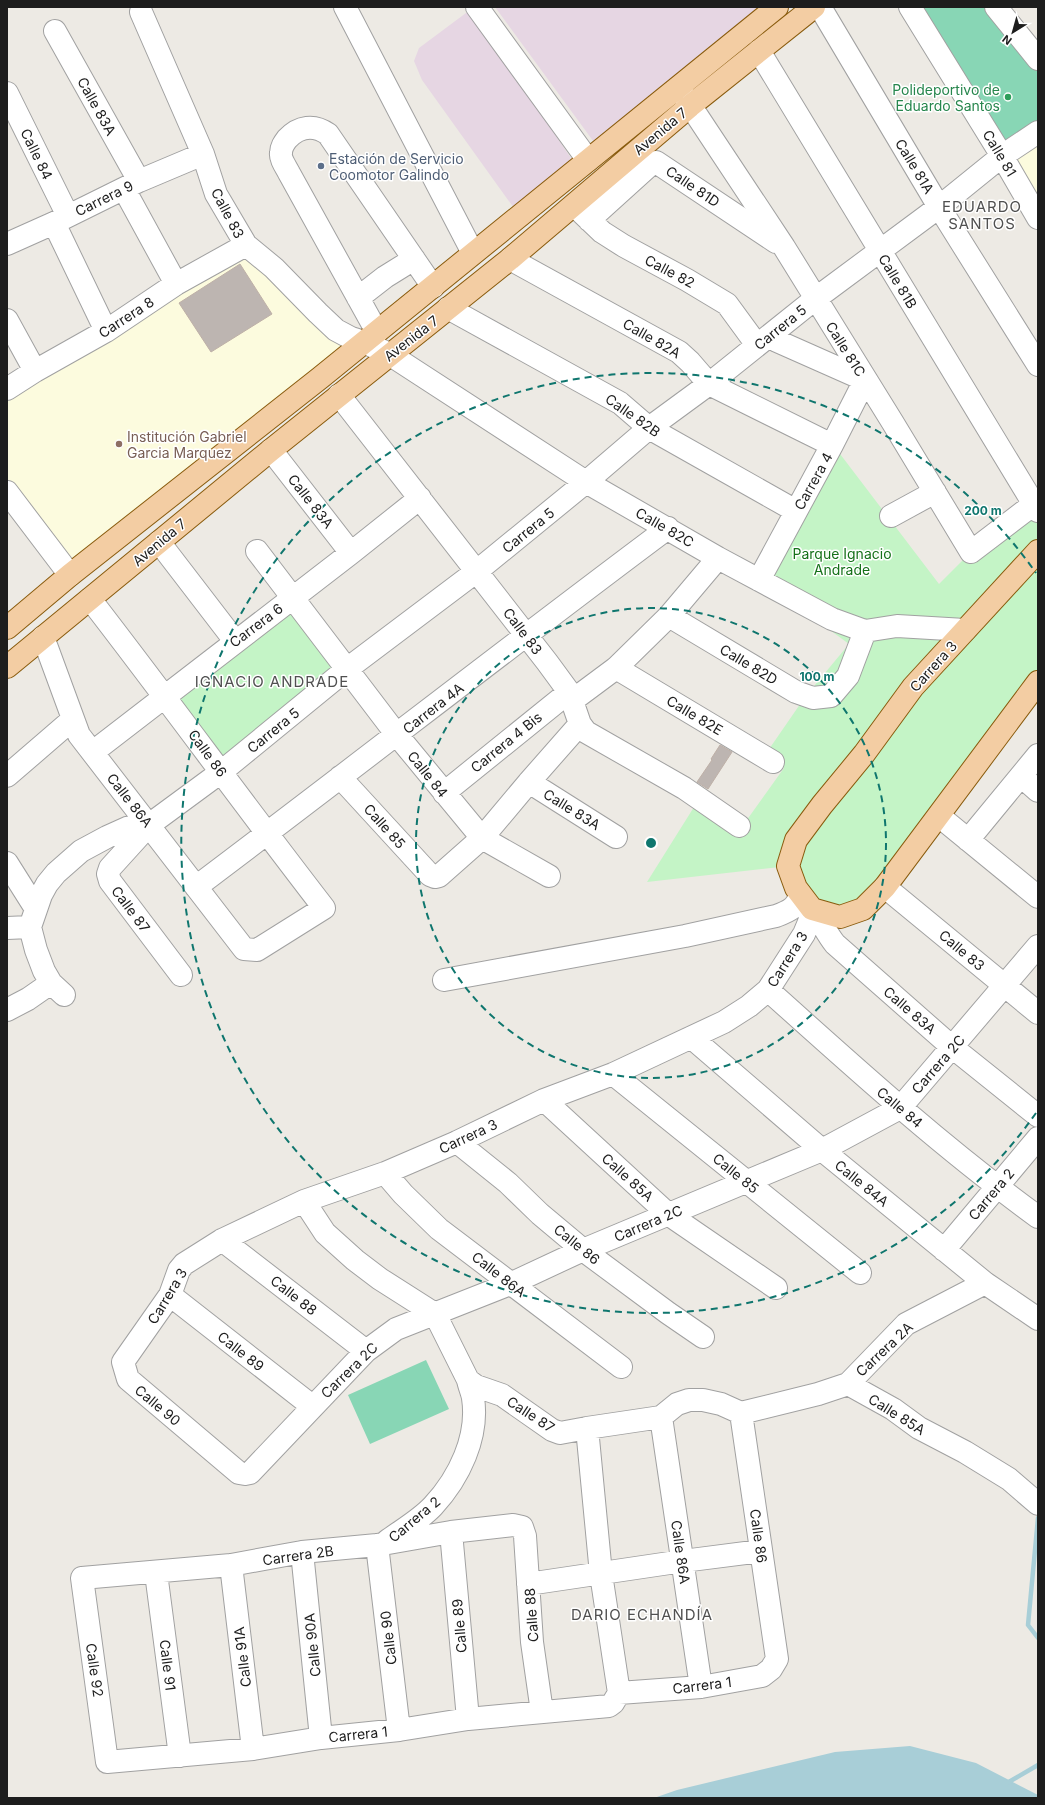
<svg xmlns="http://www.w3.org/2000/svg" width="1045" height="1805" font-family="Inter,sans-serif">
	<rect width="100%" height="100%" fill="#edeae4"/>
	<path fill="#e6d6e3" d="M495,7H763L599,149Z
		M470,10L575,164L516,211L422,80L414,61L419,48Z"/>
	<path fill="#fcfbde" d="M1038,142V198L1015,158Z
		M247,251L360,342L70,571L7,486V401L119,335Z"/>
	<path fill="#c4f4c6" d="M834,446L939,584L971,552L1038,511V680L863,906L813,908L789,866L647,882L694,807L736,835L784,768L765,755L805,697L849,644L760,579Z
		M292,600L344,668L222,768L168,695Z"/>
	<path fill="#88d6b5" d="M923,7H989L1038,71V123L1005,140Z
		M426,1360L449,1409L370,1444L348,1395Z"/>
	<path fill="#a8ced7" d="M910,1746L976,1763L1038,1795V1798H654L677,1790L835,1752Z"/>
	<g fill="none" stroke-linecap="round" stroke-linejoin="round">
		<path stroke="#a8ced7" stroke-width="4.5" d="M1038,1518L1028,1625L1038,1638
			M1007,1783L1038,1765"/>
	</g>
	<path fill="#bdb5b1" stroke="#beb0a7" d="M240,264L272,314L211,352L179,303Z
		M720,745L732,752L708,789L697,782L712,760L711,759Z"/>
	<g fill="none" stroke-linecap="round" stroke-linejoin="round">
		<g stroke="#a1a1a1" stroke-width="24">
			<path id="minor" d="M345,7L473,253
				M477,7L588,160
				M820,7L939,207L1038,365
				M910,7L1002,156L1038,218
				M996,7L1038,59
				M141,12L203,154L216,194L246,245L274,268L318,313L336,330L351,338L364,342L389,354L586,482L718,558L832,619L865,631L897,626L965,630
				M55,31L139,181
				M759,51L1038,511
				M680,90L784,247L893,423L971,552L1034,504L1038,499
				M7,93L68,216
				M124,189L176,284
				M579,210L602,232L624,246L687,280L727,304L757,345
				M589,220L652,163L656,162L776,242
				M54,223L106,331
				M7,244L54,223L139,181L203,154
				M510,259L679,352L690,362L709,384L832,445
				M358,298L385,277L414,259
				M448,308L620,403L649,428L796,511
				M7,320L35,371
				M377,332L289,173C286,167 280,159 281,153C281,147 284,143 287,139C299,126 314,124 328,134L433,287
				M7,389L35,371L106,331L176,284L246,245
				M339,395L547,662L569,692L580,724L586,732L684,788L739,826
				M271,450L351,553
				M7,492L70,575
				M891,516L935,492
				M159,542L235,641
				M257,551L397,735L482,838L549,876
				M759,580L832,445L865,380L777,341L769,336
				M669,616L796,692L813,698L831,696L848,676L865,631
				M43,637L79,735L244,949L257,950L324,908C245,806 169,701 90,599
				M616,668L773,762
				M573,700L616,668L669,616L718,558
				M93,752L351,553L420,498
				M7,776L73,719
				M1021,776L1038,791
				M340,777L430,875L435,877L439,876L482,838L529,782L580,724
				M529,782L616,837
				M444,793L569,692
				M939,816L1038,897
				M149,825L110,868L108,874L110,881L181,975
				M968,840L1038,755
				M7,863L36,909
				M196,887C354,768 510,646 668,528
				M885,887L1038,1013
				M812,909L809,922L804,934L768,990L749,1006L724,1022L613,1074L544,1100L457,1142L385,1173L304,1201L222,1240L184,1264L179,1270L170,1295L123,1362L128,1379L239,1473L245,1474L250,1473L366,1351L396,1329L510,1284L583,1250L822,1150L900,1108L1038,946
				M812,909C821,920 826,933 835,944L952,1047L1038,1116
				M7,928L30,927
				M444,980L685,936L776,916C789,911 797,908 800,894
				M768,990C856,1069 943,1148 1038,1217
				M64,995L51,983L44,971L36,950L30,927L41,895L47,884L56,873L81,851L107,837L127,828L149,825L221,772L347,669L477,571L586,482L649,428L709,384L815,299L939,207L1002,156L1038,132
				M7,1010L28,999L51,983
				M692,1038L822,1150L985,1283L1038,1319
				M613,1074L860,1273
				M544,1100L668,1214L776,1288
				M457,1142L508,1183L540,1214L583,1250L668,1313L703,1337
				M385,1173L403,1194L439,1229L621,1367
				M304,1201L325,1233L355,1260L380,1279L435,1314L468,1380L476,1386L502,1395L552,1430L560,1433L587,1428L601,1574L619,1693L613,1703L609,1706L468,1719L399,1730L321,1738L253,1749L107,1762L82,1578L231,1565L302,1552L377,1545L451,1532L513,1525L522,1527L525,1536L532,1642L542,1712
				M222,1240L366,1351
				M944,1250L1038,1138
				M170,1295L312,1406
				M848,1384L906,1324L985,1283
				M741,1413L818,1394L848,1384L893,1409L919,1428L965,1452L1009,1479L1038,1504
				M661,1417L701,1687
				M587,1428L661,1417L677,1404L689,1400H703L721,1404L741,1413
				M451,1532L468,1719
				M387,1541C402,1530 420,1520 433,1506C459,1478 479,1437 473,1398C472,1392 469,1386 468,1380
				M377,1545L399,1730
				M302,1552L321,1738
				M231,1565L253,1749
				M156,1573L180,1756
				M528,1584L683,1561L761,1551
				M619,1693L701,1687L762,1676L771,1669L777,1659L741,1413"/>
		</g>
		<g stroke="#895b0d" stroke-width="24">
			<path id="major" d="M1038,551L913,687L864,754L822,805L796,840L788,866L796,888L812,909L840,917L863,909L885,887L1038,682
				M7,628L70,575L320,378L777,7
				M7,667L271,450L510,259L690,106L814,7"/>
		</g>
		<use href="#minor" stroke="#fff" stroke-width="22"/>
		<use href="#major" stroke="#f3cda3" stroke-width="22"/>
	</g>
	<g fill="none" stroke="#0f766e" stroke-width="2" stroke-dasharray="7 5">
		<circle cx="651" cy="843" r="235"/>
		<path d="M1036 1113A470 470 0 1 1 1036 573"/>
	</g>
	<circle fill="#2e9e5b" stroke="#fff" stroke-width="1.5" cx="1008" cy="97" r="4"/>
	<circle fill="#5c6f8a" stroke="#fff" stroke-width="1.5" cx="321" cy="166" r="4"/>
	<circle fill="#8d6e63" stroke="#fff" stroke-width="1.5" cx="119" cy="444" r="4"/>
	<g text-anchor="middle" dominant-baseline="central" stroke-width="3" stroke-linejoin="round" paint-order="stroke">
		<g font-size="14" fill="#27864d" stroke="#fff" text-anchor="end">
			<text x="1000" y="89">Polideportivo de<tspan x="1000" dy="16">Eduardo Santos</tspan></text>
		</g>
		<g font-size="14" fill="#1d1d1d" stroke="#fff">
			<text transform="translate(97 106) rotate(61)">Calle 83A</text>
			<text transform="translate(660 131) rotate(-40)">Avenida 7</text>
			<text transform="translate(1000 153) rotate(59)">Calle 81</text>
			<text transform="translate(37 154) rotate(64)">Calle 84</text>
			<text transform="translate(915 166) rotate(59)">Calle 81A</text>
			<text transform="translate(693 186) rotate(34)">Calle 81D</text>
			<text transform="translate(104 198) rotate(-26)">Carrera 9</text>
			<text transform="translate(228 213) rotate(62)">Calle 83</text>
			<text transform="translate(670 271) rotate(28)">Calle 82</text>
			<text transform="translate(898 281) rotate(59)">Calle 81B</text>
			<text transform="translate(126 317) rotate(-33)">Carrera 8</text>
			<text transform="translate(780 327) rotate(-39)">Carrera 5</text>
			<text transform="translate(411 338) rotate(-38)">Avenida 7</text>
			<text transform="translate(652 338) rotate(30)">Calle 82A</text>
			<text transform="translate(846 349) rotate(58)">Calle 81C</text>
			<text transform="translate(633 415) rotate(35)">Calle 82B</text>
			<text transform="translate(813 481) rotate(-61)">Carrera 4</text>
			<text transform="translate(311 501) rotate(52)">Calle 83A</text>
			<text transform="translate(665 527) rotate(30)">Calle 82C</text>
			<text transform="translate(528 530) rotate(-39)">Carrera 5</text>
			<text transform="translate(159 542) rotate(-40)">Avenida 7</text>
			<text transform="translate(256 625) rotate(-37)">Carrera 6</text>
			<text transform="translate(523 631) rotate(53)">Calle 83</text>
			<text transform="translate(749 664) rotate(31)">Calle 82D</text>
			<text transform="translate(933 666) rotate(-48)">Carrera 3</text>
			<text transform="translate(433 708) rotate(-38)">Carrera 4A</text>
			<text transform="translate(695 715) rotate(31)">Calle 82E</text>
			<text transform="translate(273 730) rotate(-39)">Carrera 5</text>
			<text transform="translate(506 742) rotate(-39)">Carrera 4 Bis</text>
			<text transform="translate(208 753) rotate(54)">Calle 86</text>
			<text transform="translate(428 774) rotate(51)">Calle 84</text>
			<text transform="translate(130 800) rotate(52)">Calle 86A</text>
			<text transform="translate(572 809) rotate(32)">Calle 83A</text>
			<text transform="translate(385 826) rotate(48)">Calle 85</text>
			<text transform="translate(131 909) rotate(53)">Calle 87</text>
			<text transform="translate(962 950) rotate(40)">Calle 83</text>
			<text transform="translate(787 959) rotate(-58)">Carrera 3</text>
			<text transform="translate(910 1010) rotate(41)">Calle 83A</text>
			<text transform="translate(938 1064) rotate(-49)">Carrera 2C</text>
			<text transform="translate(900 1107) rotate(40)">Calle 84</text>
			<text transform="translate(468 1136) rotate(-25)">Carrera 3</text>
			<text transform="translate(736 1173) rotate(39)">Calle 85</text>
			<text transform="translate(628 1177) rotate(42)">Calle 85A</text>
			<text transform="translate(862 1183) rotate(39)">Calle 84A</text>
			<text transform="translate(991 1194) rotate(-50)">Carrera 2</text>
			<text transform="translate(648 1223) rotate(-23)">Carrera 2C</text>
			<text transform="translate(577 1244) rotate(39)">Calle 86</text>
			<text transform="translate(499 1274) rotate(38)">Calle 86A</text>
			<text transform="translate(294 1295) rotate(38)">Calle 88</text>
			<text transform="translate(167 1296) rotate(-59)">Carrera 3</text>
			<text transform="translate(884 1349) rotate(-43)">Carrera 2A</text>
			<text transform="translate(241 1351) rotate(38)">Calle 89</text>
			<text transform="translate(349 1370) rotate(-44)">Carrera 2C</text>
			<text transform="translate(158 1405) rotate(40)">Calle 90</text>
			<text transform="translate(531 1414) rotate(33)">Calle 87</text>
			<text transform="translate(897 1414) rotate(32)">Calle 85A</text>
			<text transform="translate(414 1519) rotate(-40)">Carrera 2</text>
			<text transform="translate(759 1536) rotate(82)">Calle 86</text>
			<text transform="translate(681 1552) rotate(82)">Calle 86A</text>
			<text transform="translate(298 1555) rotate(-8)">Carrera 2B</text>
			<text transform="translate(531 1615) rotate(-94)">Calle 88</text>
			<text transform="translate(459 1626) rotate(-95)">Calle 89</text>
			<text transform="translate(388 1638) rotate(-97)">Calle 90</text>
			<text transform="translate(312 1645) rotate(-96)">Calle 90A</text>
			<text transform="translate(242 1657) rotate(-97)">Calle 91A</text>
			<text transform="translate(168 1665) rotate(83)">Calle 91</text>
			<text transform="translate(95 1670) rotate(82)">Calle 92</text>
			<text transform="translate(702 1685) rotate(-7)">Carrera 1</text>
			<text transform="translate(358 1734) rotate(-6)">Carrera 1</text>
		</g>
		<g font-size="14" fill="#4e5e75" stroke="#fff" text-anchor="start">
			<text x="329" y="158">Estación de Servicio<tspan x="329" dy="16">Coomotor Galindo</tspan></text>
		</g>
		<g font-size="14" fill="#785e54" stroke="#fff" text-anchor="start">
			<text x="127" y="436">Institución Gabriel<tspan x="127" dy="16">Garcia Marquez</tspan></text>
		</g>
		<g font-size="14" fill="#157119" stroke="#fff">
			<text x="842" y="553">Parque Ignacio<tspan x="842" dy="16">Andrade</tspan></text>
		</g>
		<g font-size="15" letter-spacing="1" fill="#505050" stroke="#fff">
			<text x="982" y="206">EDUARDO<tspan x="982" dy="17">SANTOS</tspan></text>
			<text x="272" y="681">IGNACIO ANDRADE</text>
			<text x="642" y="1614">DARIO ECHANDÍA</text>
		</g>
	</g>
	<circle cx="651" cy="843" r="6" fill="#0f766e" stroke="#fff" stroke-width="2"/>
	<g font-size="12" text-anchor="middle" font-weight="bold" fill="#0f766e" stroke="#fff" stroke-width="3" stroke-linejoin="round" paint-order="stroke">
		<text x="983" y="515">200 m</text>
		<text x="817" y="681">100 m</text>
	</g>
	<rect width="1045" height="1805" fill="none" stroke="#1d1d1d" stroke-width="16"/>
	<g transform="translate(1013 32) rotate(217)" stroke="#ffffff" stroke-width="3" paint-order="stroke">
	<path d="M0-3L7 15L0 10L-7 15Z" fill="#1d1d1d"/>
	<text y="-6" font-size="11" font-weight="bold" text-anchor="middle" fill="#1d1d1d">N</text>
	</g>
</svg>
